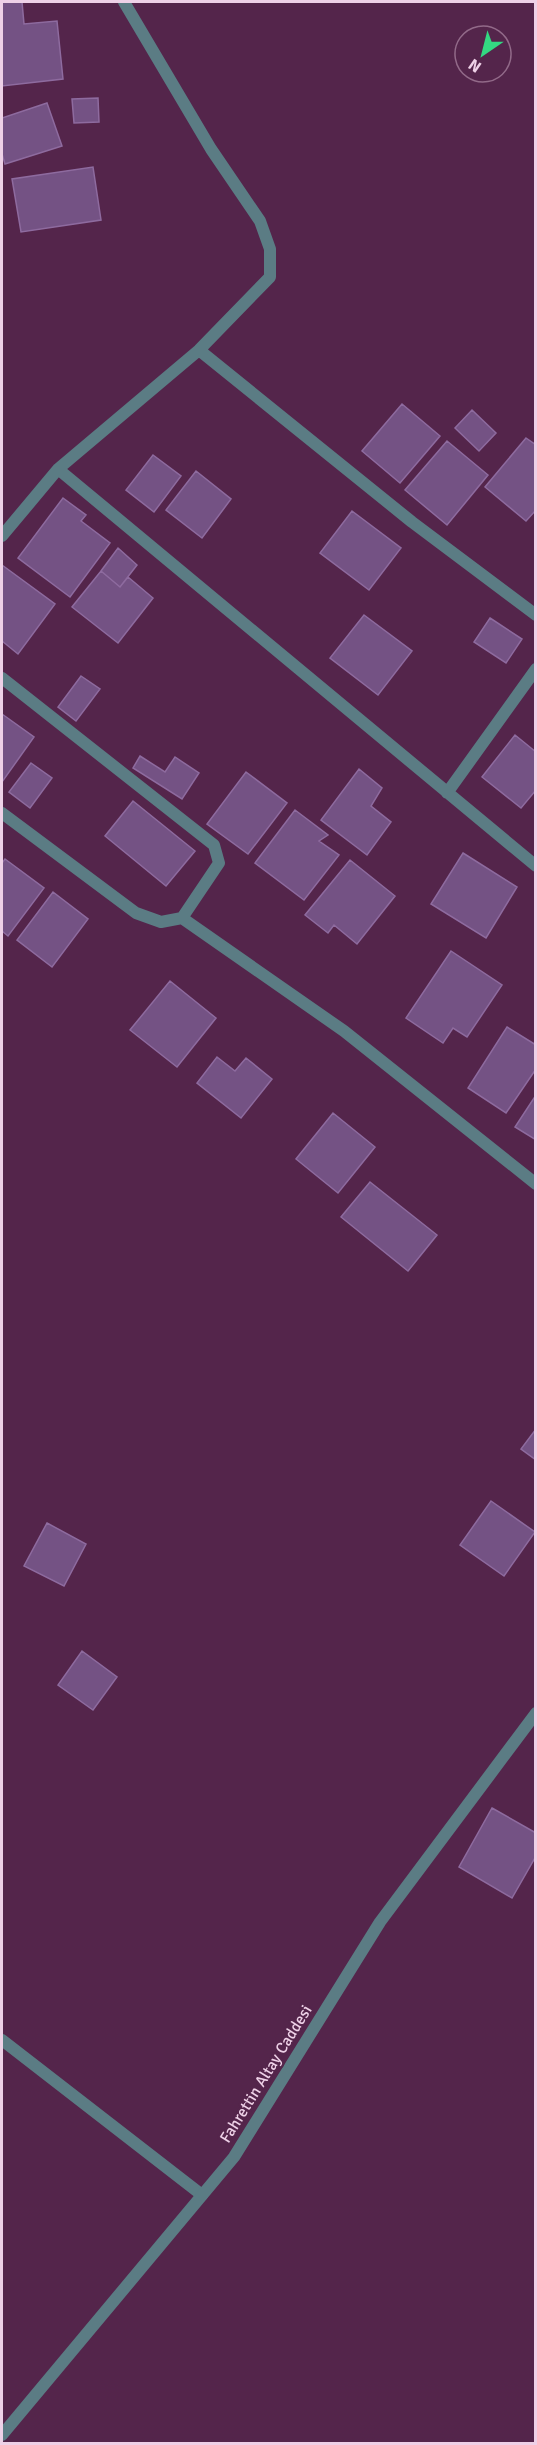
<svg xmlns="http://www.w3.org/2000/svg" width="537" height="2445" font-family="Signika,sans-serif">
	<rect width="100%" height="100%" fill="#54254b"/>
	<path fill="#745284" stroke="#8e6b9f" stroke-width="1.5" d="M2,2H22L24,24L57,21L63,79L2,86Z
		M98,98L99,122L74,123L72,99Z
		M47,103L62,146L5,164L2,154V118Z
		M93,167L101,220L21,232L12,179Z
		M402,404L440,436L400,483L362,451Z
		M472,410L496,433L479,451L455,428Z
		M526,438L536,445V510L526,521L485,487Z
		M447,441L488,475L447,525L405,490Z
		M153,455L181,476L154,512L126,490Z
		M196,471L231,499L202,538L166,510Z
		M63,498L86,515L81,521L110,543L70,597L18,558Z
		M352,511L401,548L369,590L320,553Z
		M118,548L137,565L120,587L101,571Z
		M2,565L55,604L18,654L2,641Z
		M101,571L120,587L128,577L153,598L118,643L72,607Z
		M364,615L412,651L378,695L330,658Z
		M490,618L522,639L506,663L474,642Z
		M81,676L100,689L76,721L58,707Z
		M2,714L34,737L2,782Z
		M515,735L536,752V790L521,808L482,777Z
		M140,756L165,772L175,757L199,773L182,799L133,768Z
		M31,763L52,778L30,808L9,792Z
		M359,769L382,788L371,806L391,822L367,855L321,820Z
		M246,772L287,803L248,854L207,824Z
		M133,801L195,851L166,886L105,836Z
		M295,810L328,835L319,841L339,855L304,900L255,863Z
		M463,853L517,887L486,938L431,904Z
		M5,859L44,888L8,936L2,931V863Z
		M350,860L395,896L357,944L334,925L328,933L305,915Z
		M53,892L88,919L52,967L17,940Z
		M451,951L502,985L467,1037L453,1028L443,1043L406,1018Z
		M170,981L216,1018L177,1067L130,1030Z
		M507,1027L536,1045V1069L506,1113L468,1088Z
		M217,1057L235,1071L246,1058L272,1079L241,1118L197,1083Z
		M536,1095V1140L515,1127Z
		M333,1113L375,1147L338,1193L296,1159Z
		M370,1182L437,1235L408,1271L341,1217Z
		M536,1429V1460L521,1449Z
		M491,1501L535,1532L504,1576L460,1545Z
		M47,1523L86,1544L64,1586L24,1566Z
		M82,1651L117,1677L93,1710L58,1685Z
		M492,1808L536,1833V1856L512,1898L459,1867Z"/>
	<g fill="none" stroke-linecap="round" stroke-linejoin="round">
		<path stroke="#5b7c84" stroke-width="12" d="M199,350L412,522L536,615
			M58,469L536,866
			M2,536L58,469L199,350L270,277V249L260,221L211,149L124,2
			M2,678L214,845L219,863L182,918L161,922L136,913L2,813
			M447,793L536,669
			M182,918L344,1031L536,1184
			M2,2040L202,2195"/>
		<path stroke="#5b7c84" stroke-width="12" d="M2,2435L234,2157L380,1922L536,1713"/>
	</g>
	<g text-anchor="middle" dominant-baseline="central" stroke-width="4.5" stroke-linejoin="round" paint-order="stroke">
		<g font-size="16" fill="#eed1e7" stroke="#54254b">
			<text transform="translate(266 2074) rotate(-58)">Fahrettin Altay Caddesi</text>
		</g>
	</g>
	<rect width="537" height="2445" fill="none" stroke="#eed1e7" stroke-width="6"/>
	<g transform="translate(483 54) rotate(215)"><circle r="28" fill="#54254b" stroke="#926a89" stroke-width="1.5"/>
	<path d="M0-4.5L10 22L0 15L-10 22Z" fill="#33d882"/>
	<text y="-9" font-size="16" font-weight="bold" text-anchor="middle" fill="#eed1e7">N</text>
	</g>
</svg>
